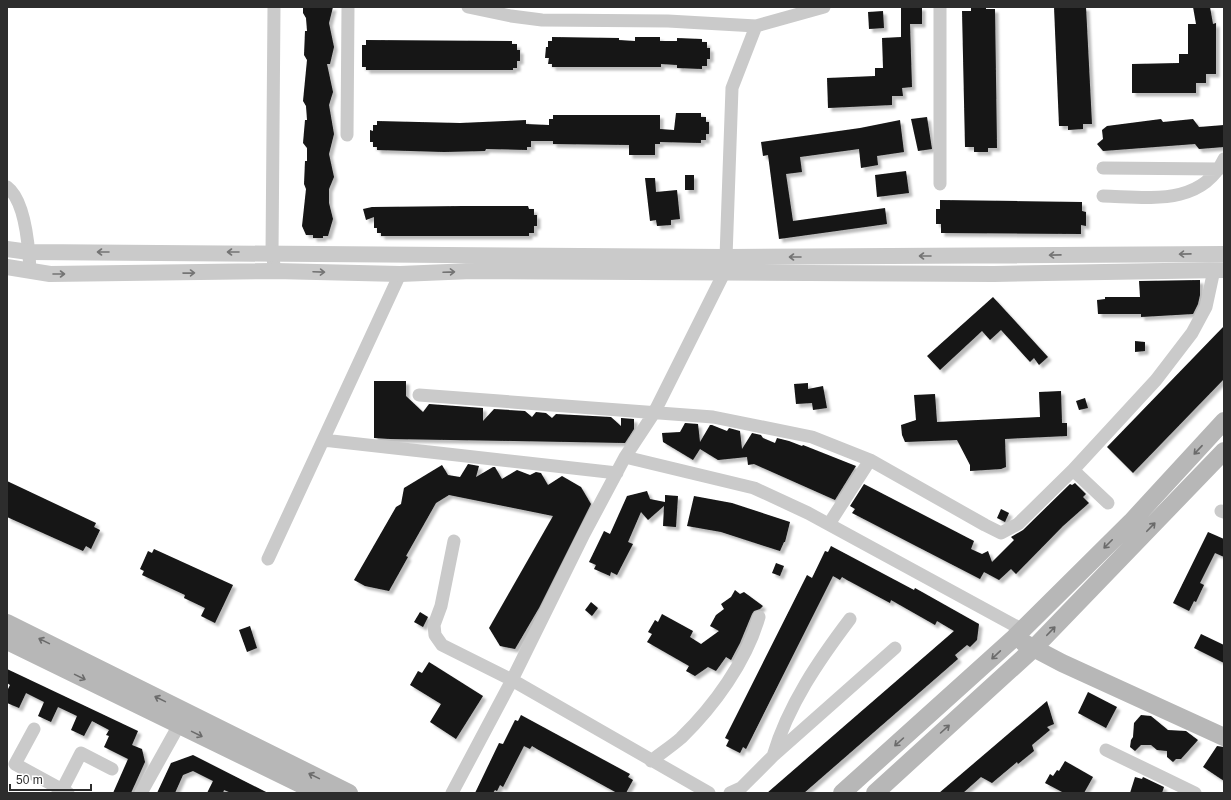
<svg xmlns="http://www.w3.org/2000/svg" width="1231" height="800" font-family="Arial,sans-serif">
	<defs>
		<filter id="shadow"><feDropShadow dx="3.5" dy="3.5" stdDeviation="1" flood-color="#0004"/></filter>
	</defs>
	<rect width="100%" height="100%" fill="#fff"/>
	<path fill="#141414" filter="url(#shadow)" d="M303,7H333L329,23L334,47L330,64H327L333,92L329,105L334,134L329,154L334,177L329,189V203L333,219L328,236H323V238H313V235H306L302,226L306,189L304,184L305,161H307V148L303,143L305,120H307L306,106L303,101L307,60L304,55L305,31H307L306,18L303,13Z
		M901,7H922V24H910L912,87L902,88L903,96H892V105L828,108L827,78L875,76V68H883L882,38L901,37Z
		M971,7H986V9H995L997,148H988V152H974V147H965L962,11H971Z
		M1054,7H1086L1092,124H1083V129L1068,130V126H1059Z
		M1193,7H1210L1213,24L1216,23V74H1206V83H1196V93H1132V64L1179,63V54H1188V24H1196Z
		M883,11L884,28L869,29L868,12Z
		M552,37L619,38V40L635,41V37H660V41H677V38L702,39V42H707V48H710V59H707V66H702V69L677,68V65L661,64V67H552V64H548L549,58H545L546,47H548V41H552Z
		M366,40L512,41V44H517V50H520V61H517V68H513V70H366V67H362V45H366Z
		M676,113H701V117H706V122H709V134H706V140H701V143L660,142V144H655V155H629V145L553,144V141H531V147H527V150L486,149L485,151L444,152L377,150V147H373V142H370V130L373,131V125H377V121L460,123L526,120V124L549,125V119H553V115H660V129L674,130Z
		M927,117L932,149L918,151L911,119Z
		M1161,119L1163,122L1193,119L1199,127L1224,125V147L1199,149L1195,144L1103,151L1097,144L1103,139L1102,130L1107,126Z
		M900,120L904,152L877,156L878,165L861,168L859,149L800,157L802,172L786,174L793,221L885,208L887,224L779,239L768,155L763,156L761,142L860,128Z
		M906,171L909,193L877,197L875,175Z
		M685,175H694V190H685Z
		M645,178H655L656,192L677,190L680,219L671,220V225L657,226L656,220L650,221Z
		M940,200L1082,202V211L1086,212V226L1081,225V234L941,233V224H936V209H940Z
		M463,206H528L529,209H534V215H537V226H534V233H529V236H381V233H377V228H374V217L366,220L363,209L372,207Z
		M1200,280V295L1198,304L1193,314L1141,317V314H1098L1097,300L1105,299V297H1140L1139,281Z
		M993,297L1048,357L1039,365L1034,358L1030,362L1001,330L990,340L982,331L940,370L927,356Z
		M1224,326V379L1133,473L1107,447Z
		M1135,341L1145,342V351L1135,352Z
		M374,381H406V396L423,412L429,404L483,408V421L494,409L525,411L532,417L536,412L546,413L552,418L556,414L611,417L621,426V418L634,419V429L625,443L390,439L374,438Z
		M808,383V389L823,386L827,408L813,410L812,403L796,404L794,384Z
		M1061,391L1062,423H1067V436L1005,439L1006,467L1001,469L970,471V465L957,440L905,442L902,435L901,425L916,420L914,395L935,394L937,422L1040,417L1039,392Z
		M1085,398L1088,408L1079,410L1076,401Z
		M685,423L698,424L700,442L710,425H712L727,431L729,428L740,431L742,449L752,433L761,435L763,438L775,443L777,438L789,441L802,446L803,445L856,466L835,500L754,464L748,465L747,457L718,460L700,449L693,460L663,442L662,433L680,432Z
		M468,464L479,466L476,477L493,467H495L502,479L517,470L530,475L536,472L541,473L548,485L562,476L581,487L591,504L539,608L515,649L500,646L489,628L553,516L449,495L436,503L406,556L408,557L389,591L365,586L354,580L396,507L401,504L404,488L442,465L448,475L460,477Z
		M7,481L96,523L94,527L100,530L91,549L86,546L83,551L7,517Z
		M1075,483L1086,494L1083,497L1089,503L1063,526L1016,574L1011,569L999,580L984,572L980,579L852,513L855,509L850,506L864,484L974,541L971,549L982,554L988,551L992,562L1014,540L1011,537L1023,530L1070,484L1072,485Z
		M647,491L650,499L665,502V495L678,496L676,527L663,526L664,506L648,520L641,512L628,542L633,544L617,575L611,572L610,576L594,569L596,565L589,562L604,531L610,534L627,496Z
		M694,496L732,503L790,522L785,542H784L780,551L721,532L687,526Z
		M1001,509L1009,513L1005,522L997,518Z
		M1208,532L1224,539V557L1215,553L1200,583L1204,585L1196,602L1194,601L1189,611L1173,603Z
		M831,546L914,590L915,588L979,624L977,640L970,647L967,645L955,655L958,659L804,793H767L954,631L937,621L935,625L891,600L890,603L847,580L842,577L840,580L833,576L746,749L743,747L740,753L726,746L729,740L725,738L807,575L812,578L825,551L828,552Z
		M154,549L233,585L215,623L201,616L205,608L184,598L185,595L142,575L144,571L140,569L148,551L152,553Z
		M776,563L784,566L780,576L772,573Z
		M735,590L740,594L744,592L763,606L760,609L754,611L752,614L740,643L731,660L726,657L716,671L708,667L695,676L686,671L689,666L647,642L652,634L648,632L655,620L658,622L662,614L693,631L690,637L701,644L719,631L710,626L716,615L724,609L721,604L731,597Z
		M591,602L598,608L592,616L585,610Z
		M420,612L428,617L423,627L414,622Z
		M250,626L257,648L247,652L239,630Z
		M1201,634L1224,645V663L1194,648Z
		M429,662L483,696L456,739L430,722L441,704L410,685L418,671L422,673Z
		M7,669L138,731L132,745L142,749L145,762L131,793H113L128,759L104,747L109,736L106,735L109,730L92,721L84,736L71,730L77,716L58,707L51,722L38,716L44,702L26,693L19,708L7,703V691L10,685L7,683Z
		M1088,692L1117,707L1106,728L1078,713Z
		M1047,701L1054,724L1047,727L1050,730L1032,745L1034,751L1018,764L1017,762L992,783L981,777L963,793H939Z
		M521,715L630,774L628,777L633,780L626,793H617L537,749L532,746L530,749L524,746L503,787L500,785L497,791L495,790L493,793H475L499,743L503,744L515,720L518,721Z
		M1141,715L1151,716L1168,730L1186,731L1198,740L1181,759H1176L1173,762L1167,757V751L1157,750L1151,745H1141L1135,751L1130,747L1131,740L1133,737L1134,723Z
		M1217,746L1224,747V781L1203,767Z
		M193,755L268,793H231L224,790L223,793H207L213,781L193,771L183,775L175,793H157L171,763Z
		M1065,761L1093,777L1084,793H1064L1045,783L1050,774L1053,776L1057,770L1059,771Z
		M1135,777L1142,779L1143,777L1164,787L1162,793H1130Z"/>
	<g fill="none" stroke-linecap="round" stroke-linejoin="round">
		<path stroke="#cacaca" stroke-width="13" d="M274,7L272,253L275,271
			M468,7L511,16L542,20L668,21L756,26
			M347,135L348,7
			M1103,168L1219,169
			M940,184V7
			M7,187C26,201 29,249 30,271
			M1103,196C1147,197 1201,207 1224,159
			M419,395L713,417L812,437L870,460
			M323,440L617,473
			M625,457L754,488L808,513L1023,630
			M1108,503L1073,470L1156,380L1192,333L1206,307L1214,270
			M1221,511L1224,512
			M829,524L870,460L985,525L1001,533L1018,524L1073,470
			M454,541L441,606L434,625L435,635L442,645L512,680L709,793
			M268,559L400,274
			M34,729L15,764L68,793
			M1106,750L1195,793
			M773,756C788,705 819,660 850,619
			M651,761C661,753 672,746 681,738C714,706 746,662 759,617
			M62,790L81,753L112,769
			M141,793L179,725L180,718
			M452,793L512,680L584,534L625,457L654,413L724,273L726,257L732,88L756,26L824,7
			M730,793L741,788L773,756L895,648"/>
		<path stroke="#cacaca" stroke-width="16" d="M7,249L29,252L726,257L1224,254
			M7,267L50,274L275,271L400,274L472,271L994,274L1224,270"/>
		<path stroke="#b7b7b7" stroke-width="18" d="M7,623L349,793
			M7,641L319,793
			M1024,643L1062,663L1224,737
			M842,793L1014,638L1131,522L1224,421
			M875,793L1033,649L1224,451"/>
	</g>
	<defs><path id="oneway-shaft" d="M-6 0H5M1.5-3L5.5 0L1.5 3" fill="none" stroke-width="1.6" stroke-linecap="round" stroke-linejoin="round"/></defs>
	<g stroke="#747474">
		<use href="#oneway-shaft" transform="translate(103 252) rotate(-180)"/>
		<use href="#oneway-shaft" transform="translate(233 252) rotate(-180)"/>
		<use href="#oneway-shaft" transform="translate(1185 254) rotate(179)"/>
		<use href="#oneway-shaft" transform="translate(1055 255) rotate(179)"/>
		<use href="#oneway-shaft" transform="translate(925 256) rotate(180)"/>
		<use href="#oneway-shaft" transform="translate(795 257) rotate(180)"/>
		<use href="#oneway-shaft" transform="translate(319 272) rotate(2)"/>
		<use href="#oneway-shaft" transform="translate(449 272) rotate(-2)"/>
		<use href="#oneway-shaft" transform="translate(189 273) rotate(-1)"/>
		<use href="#oneway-shaft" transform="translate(59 274)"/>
	</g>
	<g stroke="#6b6b6b">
		<use href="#oneway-shaft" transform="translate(1198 450) rotate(133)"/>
		<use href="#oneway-shaft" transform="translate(1151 527) rotate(-46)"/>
		<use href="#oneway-shaft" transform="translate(1108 544) rotate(135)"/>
		<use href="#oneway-shaft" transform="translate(1051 631) rotate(-46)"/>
		<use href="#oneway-shaft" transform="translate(44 641) rotate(-154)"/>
		<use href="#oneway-shaft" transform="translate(996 655) rotate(137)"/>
		<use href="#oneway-shaft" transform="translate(80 677) rotate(26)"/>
		<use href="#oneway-shaft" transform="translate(160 699) rotate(-154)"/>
		<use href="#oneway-shaft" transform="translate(945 729) rotate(-42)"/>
		<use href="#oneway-shaft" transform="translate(197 734) rotate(26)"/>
		<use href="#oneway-shaft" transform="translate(899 742) rotate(138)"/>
		<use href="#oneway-shaft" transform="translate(314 776) rotate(-154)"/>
	</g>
	<rect width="1231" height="800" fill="none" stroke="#2d2d2d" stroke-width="16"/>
	<path d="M10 784v6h81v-6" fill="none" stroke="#2d2d2d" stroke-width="2"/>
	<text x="16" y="784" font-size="12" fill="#2d2d2d" stroke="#ffffff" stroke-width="3" paint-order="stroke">50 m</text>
</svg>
